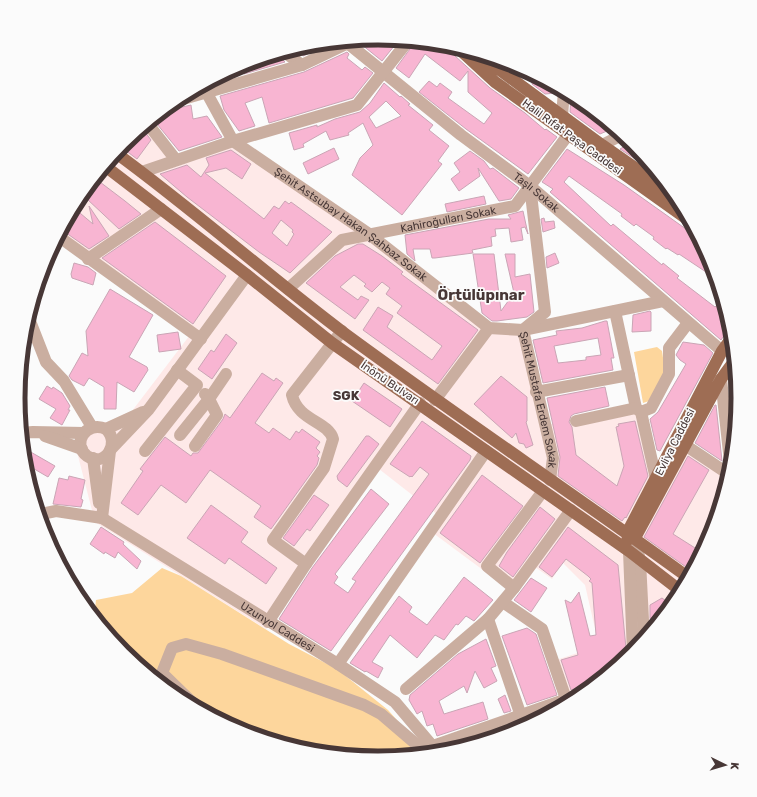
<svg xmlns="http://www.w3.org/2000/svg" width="757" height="797" font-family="Rubik,sans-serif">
	<rect width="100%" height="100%" fill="#fbfbfb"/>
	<path fill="#fee9e8" d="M143,128L154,136L175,160L232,142L488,323L523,326L547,425L638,405L653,471L671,434L723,466L731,473L711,537L678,599L633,654L573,701L556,660L599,646L585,585L563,563L552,579L535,567L514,593L433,533L443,519L379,469L266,629L95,522L77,452L94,423L107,422L132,411L193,331L59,235L79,198L124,143Z"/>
	<path fill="#fdd69c" d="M657,347L662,351L665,371L649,401L643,403L634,352Z
		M162,568L181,576L289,644L337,669L388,710L427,754L378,759L308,752L240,731L178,698L123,653L94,617L96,600L132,593Z"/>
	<path fill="#f8b5d2" stroke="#caa5b5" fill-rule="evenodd" d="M379,38L399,40L382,61L356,40Z
		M415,42L442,44L490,88L525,113L545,130L546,129L557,137L528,174L466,129L419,92L429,81L437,87L440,83L452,92L448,98L484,124L492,113L468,92V71L460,81L425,54L409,78L396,68Z
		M331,43L303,56L297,48L308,45Z
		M347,52L349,54L347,58L362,70L365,67L373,73L353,98L269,123L262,97L245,103L255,126L239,131L224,110L220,96L304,72Z
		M277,54L285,62L244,74L241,65Z
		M499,60L517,66H518L514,71Z
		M533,74L558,87L556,93L545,94L532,84Z
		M384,83L400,97L401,96L410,104L408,105L433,125L429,130L449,146L438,161L442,164L402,215L352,175L360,158L373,145L363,123L348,133L349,135L330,140L326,131L303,144L304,147L294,150L289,133L317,125V127L335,119L360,112L370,103ZM386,101L401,116L376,128L369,117Z
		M571,95L579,99L614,128L600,134L570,112Z
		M170,105L178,108L191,105L193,119L207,116L222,137L179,151L157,124L158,116Z
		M142,128L151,140L137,159L121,147Z
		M632,142L658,174L620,149Z
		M334,148L339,159L308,174L303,163Z
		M567,149L624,185L700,239L712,261L718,280L679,254L678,255L667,248L666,249L653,239L654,237L636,224L634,226L621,216L622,214L569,176L564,182L611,226L613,224L662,265L663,263L679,276L677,278L715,307L723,299L731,326L721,340L550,192L553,189L542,182Z
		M231,150L251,164L242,179L226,168L205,173L264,219L274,206L279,209L285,201L289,204L291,202L332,232L290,273L259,252L187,197L160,174L187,165L201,177L209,165L206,158ZM281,220L293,230L292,232L294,234L287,246L272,233Z
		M470,151L484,161L490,169L493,168L519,188L511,199L499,201L478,168L480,176L459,191L451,179L460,172L454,163Z
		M96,179L125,201L141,214L119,229L87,199L86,195Z
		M484,196L486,204L447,212L445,204Z
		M89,206L109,236L89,249L62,230L74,208L93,224Z
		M523,211L528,234L525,227L521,228L523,240L511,242L509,228L495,229L496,236L491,237L492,246L472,250L473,253L435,258H432L430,249H413L415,261L407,254L405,235L489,219H511L508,215Z
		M544,218L545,222L554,221L555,228L543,232L541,219Z
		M155,222L226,276L193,324L102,258Z
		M358,244H363L382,256L403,272L401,274L478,330L438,384L363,330L378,307L393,316L387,327L432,360L442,346L397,313L402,306L386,294L390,288L382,282L372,292L364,286L366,284L354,275L340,287L358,300L361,296L369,300L355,319L306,283L335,256Z
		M555,253L559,263L547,268L546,257Z
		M473,254H494L501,311L514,293L505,254H515V277L530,274L534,312L527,317L497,321H492L482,313Z
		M74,263L88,267L96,273L93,285L72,278L71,274Z
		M110,289L153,315L129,357L147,367L148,370L134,392L117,382L116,409H104V387L89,378L84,386L72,380L69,376L82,353L88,356L86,331Z
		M650,311L651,312V331L632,332L633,315Z
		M605,321H607L614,358H611L613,370L543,383L533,340L557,335L556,331L582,328ZM598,338L601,355L586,357V360L558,363L554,346Z
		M178,332L181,349L159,352L157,335Z
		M226,334L237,343L212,379L198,369L211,350L214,352Z
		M683,342L704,345L713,353L660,451L657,450L650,419L658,412L686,364L680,360L676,355Z
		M736,371L739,396L731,398L729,381Z
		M262,373L274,381L276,378L283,383L255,423L269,433L273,428L290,440L296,431L299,433L302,429L320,442L316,448L320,452L317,456L319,458L317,465L271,529L254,517L261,506L210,470L186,503L161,485L138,515L121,503L143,471L140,469L165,437L191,456L193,453H198L223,419L225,414L230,418Z
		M501,376L527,397V421L526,422L533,445L526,448L524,444L519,443L516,433L512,438L474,404Z
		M364,383L402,409L390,427L352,401Z
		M47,386L52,389L53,387L62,393L70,406L68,410H70L62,425L50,418L56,409L39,399Z
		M605,387L609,406L574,414L571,416L569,422L572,427L576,455L617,486L624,466L616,427L619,426L618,424L635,421L648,476L626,518L625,517L622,521L558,476L560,457L547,398Z
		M715,405H716L722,461L695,443Z
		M422,421L471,456L470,460L331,651L279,619L312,568L371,489L389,504L335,574L338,577L334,583L348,593L356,581L352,579L429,474L420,467L412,477L411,476L410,477L390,464Z
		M366,436H369L379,444L347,487L338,480L337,476Z
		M29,451L55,466L48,477L24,463Z
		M688,456L709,470L673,534L703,553L693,572L644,537Z
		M482,475L523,506L480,563L440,533Z
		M69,476L85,480L81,499L83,500L81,507L53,504L59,478L68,480Z
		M314,495L329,505L310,531L307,529L294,546L283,538Z
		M211,505L248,532L241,542L277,568L266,584L229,558L225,564L187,538Z
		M540,507L555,519L513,577L499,566L507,552Z
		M101,527L124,542L123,544L141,561L137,569L118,552L115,558L105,552L104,554L90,544Z
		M568,527L618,565L627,659L593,687L585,685L571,690L561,660L578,655L565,600L571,603L579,592L590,636L596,635L592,583L589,581L591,579L588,576L566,559L552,577L539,567Z
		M464,577L493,600L474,621L466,616L458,625L456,624L444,640L435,635L417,658L390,635L372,662L383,668L378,678L366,671L365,672L350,663L399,596L412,607L409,612L427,625Z
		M531,578L547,588L531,612L514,600Z
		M662,598L673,606L654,628L650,618V605Z
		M527,628L536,634L557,695L527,705L502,636Z
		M486,639L496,666L491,668L497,681L484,688L475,671L467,693L464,686L439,701L444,714L483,702L488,719L437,736L433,724L427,726L422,711L417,714L409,700L410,695L458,654Z
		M505,695L511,711L504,713L498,699Z
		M554,712L542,718L533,722L532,719Z
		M515,725L517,731L495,738L493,733Z
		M492,733L494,738L449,752L448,749Z"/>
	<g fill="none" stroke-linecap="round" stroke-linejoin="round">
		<g stroke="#caaea0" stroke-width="12">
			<path id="s1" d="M345,41L461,135L530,186L722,351"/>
			<path d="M284,52L302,65"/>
			<path id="s2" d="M203,86L233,141L369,234L489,328L523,330L663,301"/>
			<path d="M176,101L302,65L348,43"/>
			<path d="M562,116L564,91"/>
			<path d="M148,124L176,160"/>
			<path d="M602,145L622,135"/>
			<path d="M142,172L233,141L357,105L408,41"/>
			<path id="s3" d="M530,186L545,312L523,330L553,458L550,480"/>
			<path d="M58,236L201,339"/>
			<path d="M88,259L161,209"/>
			<path id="s4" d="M288,289L342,240L515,206L568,135"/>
			<path d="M615,311L636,408L641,412L656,479"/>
			<path d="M28,316L46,362L64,381L92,427"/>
			<path d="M721,379L731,471"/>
			<path d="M536,392L629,375"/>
			<path d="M435,400L489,328"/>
			<path d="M641,412L651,408L669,374V348L688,323"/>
			<path d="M576,421L636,408"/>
			<path d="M106,429C121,443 105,468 87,456C71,444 86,420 106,429L143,412"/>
			<path d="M21,433L33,432L84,433"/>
			<path d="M180,435L209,399L205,394"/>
			<path d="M45,436L82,449"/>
			<path d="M685,445L730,475"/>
			<path d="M195,446L217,415L209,399L226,374"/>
			<path d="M111,449L149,409L247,275"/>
			<path d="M145,451L197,385L177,370"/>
			<path d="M93,458L99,503"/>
			<path d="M102,518L110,451"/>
			<path id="s5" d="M41,520L46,513L56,511L102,518L338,664L395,702L434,748"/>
			<path d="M635,538L640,561L644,640"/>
			<path d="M629,551L633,654"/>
			<path d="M306,564L273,540L324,468L333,439C328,421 298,421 292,395L342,331"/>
			<path d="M514,588L487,566L543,491"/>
			<path d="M503,602L542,629L566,699"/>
			<path d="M488,619L521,716"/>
			<path d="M268,622L306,564L420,403"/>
			<path d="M338,664L486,451"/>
			<path d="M406,689L488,619L514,588L571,510"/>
			<path d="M199,709L162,673L172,648L186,644L222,654L364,705L381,714L416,744L433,746L587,692"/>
		</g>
		<path stroke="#9e6d54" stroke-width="12" d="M457,47L495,82L690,221
			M478,54L602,145L677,197
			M116,153C194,210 267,275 344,333C458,417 575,495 689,578
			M105,166L247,275L332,343L629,551L682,592
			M635,538L721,379L735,360
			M628,540L627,533L722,351L733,336"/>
	</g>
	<g text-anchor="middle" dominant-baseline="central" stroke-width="3.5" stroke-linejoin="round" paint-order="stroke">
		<g font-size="11" fill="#473736" stroke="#fbfbfb">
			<text transform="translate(572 137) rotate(36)">Halil Rıfat Paşa Caddesi</text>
			<text stroke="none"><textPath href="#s1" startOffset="244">Taşlı Sokak</textPath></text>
			<text stroke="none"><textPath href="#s4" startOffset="181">Kahiroğulları Sokak</textPath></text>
			<text stroke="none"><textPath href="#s2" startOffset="207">Şehit Astsubay Hakan Şahbaz Sokak</textPath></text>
			<text transform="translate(390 383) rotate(34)">İnönü Bulvarı</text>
			<text stroke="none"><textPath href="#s3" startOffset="227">Şehit Mustafa Erdem Sokak</textPath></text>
			<text transform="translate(675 442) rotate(-63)">Evliya Caddesi</text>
			<text stroke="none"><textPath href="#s5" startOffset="272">Uzunyol Caddesi</textPath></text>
		</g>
		<g font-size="13" font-weight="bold" fill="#473736" stroke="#fbfbfb">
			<text x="346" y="395">SGK</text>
		</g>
		<g font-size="15" font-weight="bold" fill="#473736" stroke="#fbfbfb">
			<text x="481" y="295">Örtülüpınar</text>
		</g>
	</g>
	<path d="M0 0H757V797H0ZM25 398a353 353 0 1 1 706 0a353 353 0 1 1-706 0Z" fill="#fbfbfb" fill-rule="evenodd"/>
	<path fill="none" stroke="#473736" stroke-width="5" d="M25 398a353 353 0 1 1 706 0a353 353 0 1 1-706 0Z"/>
	<g transform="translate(725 765) rotate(95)" stroke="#fbfbfb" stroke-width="3" paint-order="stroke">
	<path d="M0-3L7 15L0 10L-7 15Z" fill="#473736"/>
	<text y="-6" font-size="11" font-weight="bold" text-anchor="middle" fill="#473736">K</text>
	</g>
</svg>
